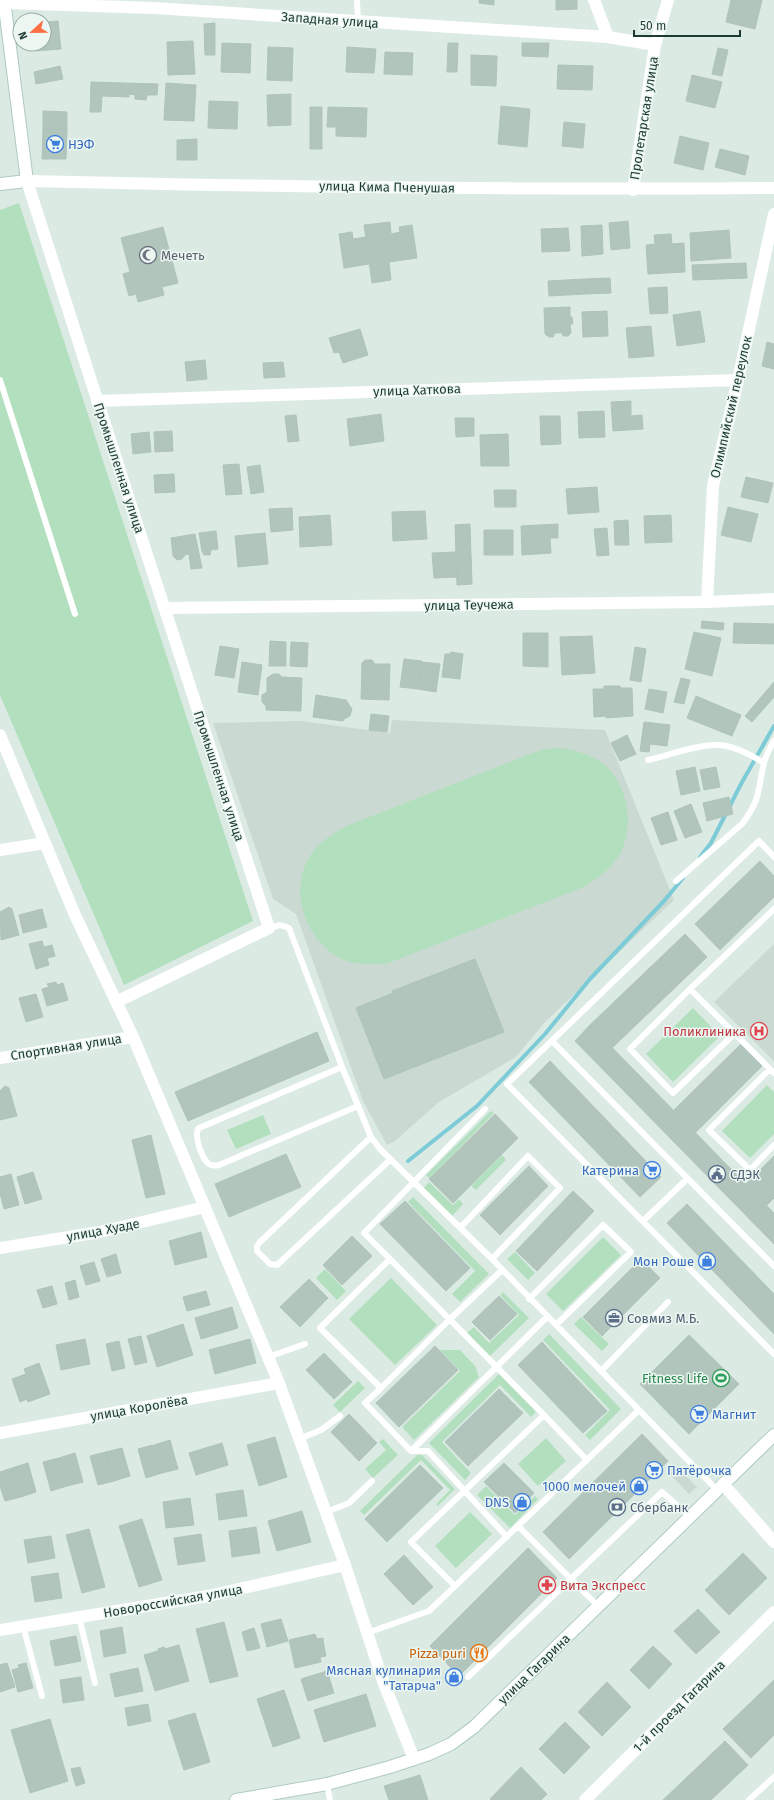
<svg xmlns="http://www.w3.org/2000/svg" width="774" height="1800" font-family="'Fira Sans',sans-serif">
	<rect width="100%" height="100%" fill="#dceae4"/>
	<path fill="#cadad3" d="M392,720L605,730L674,900L544,1023L516,1057L439,1102L395,1141L387,1145L363,1101L296,914L273,899L213,723L301,721L390,733Z
		M774,944V1061L714,1002Z
		M673,1463L697,1487L689,1494L666,1470Z"/>
	<path fill="#b2dfbd" d="M19,203L253,921L124,985L0,695V210Z
		M561,748C573,750 585,753 596,759C627,777 636,823 620,854C611,869 598,878 584,887L386,964C374,964 362,965 350,962C305,948 284,886 315,849C323,840 334,833 344,827L530,754L545,749Z
		M693,1008L720,1036L673,1082L646,1054Z
		M767,1085L774,1092V1134L750,1158L722,1131Z
		M491,1111L494,1113L429,1178L426,1175Z
		M263,1115L271,1134L236,1149L227,1130Z
		M502,1155L506,1160L476,1190L471,1186Z
		M429,1182L453,1205L459,1199L463,1204L451,1217L423,1189Z
		M413,1197L489,1274L460,1302L452,1294L475,1271L408,1202Z
		M603,1237L621,1255L563,1311L546,1294Z
		M515,1252L535,1273L528,1280L507,1259Z
		M325,1269L346,1291L337,1300L316,1278Z
		M391,1278L437,1325L395,1365L349,1319Z
		M503,1292L529,1318L489,1357L467,1333L474,1327L489,1343L519,1315L500,1295Z
		M581,1317L609,1344L602,1351L574,1324Z
		M549,1334L621,1409L590,1440L585,1435L610,1410L543,1340Z
		M440,1350H460L475,1366L479,1377L414,1440L402,1427L460,1371Z
		M499,1374L536,1412L531,1417L500,1385L442,1442L471,1473L465,1480L429,1443Z
		M358,1381L365,1388L340,1412L333,1405Z
		M546,1438L566,1461L538,1486L518,1464Z
		M383,1439L398,1455L373,1478L365,1469L386,1450L379,1442Z
		M417,1455H422L455,1489L438,1506L436,1504L450,1490L421,1460L364,1515L360,1511Z
		M486,1486L515,1515L535,1496L538,1499L510,1528L477,1495Z
		M470,1512L492,1534L456,1568L435,1546Z"/>
	<g fill="none" stroke-linecap="round" stroke-linejoin="round">
		<path stroke="#7dcbd7" stroke-width="4" d="M700,857L711,843L741,784L774,726
			M408,1161L477,1106L545,1034L590,979L664,901L683,878"/>
	</g>
	<path fill="#b1c5bd" stroke="#aec4bb" d="M479,0H494V5L479,3Z
		M556,0H577V9L556,10Z
		M731,0H762L755,29L726,22Z
		M58,21L61,49L35,51V44H44V22Z
		M215,23V55H205L204,24Z
		M193,41L195,74L168,75L167,42Z
		M222,43L251,44L250,73L221,72Z
		M448,43H458L457,72H447Z
		M522,43H549L548,57L522,56Z
		M268,47L293,48L292,81L267,80Z
		M347,47L376,49L374,73L346,72Z
		M718,48L728,50L722,76L712,74Z
		M385,52L413,53L412,75L384,74Z
		M471,55L497,56L496,86L471,85Z
		M558,65L593,66L592,90L557,89Z
		M60,66L63,79L36,84L34,72Z
		M692,75L722,82L715,108L686,101Z
		M91,82L158,84L157,95H147L146,100L135,99V95L129,94V97L102,96L101,112H90Z
		M166,83L196,85L194,121L164,120Z
		M291,94V125L268,126L267,95Z
		M209,101L238,102L237,129L208,128Z
		M501,106L530,109L527,147L498,144Z
		M310,107H322V149H310Z
		M328,107L367,108L366,137L336,136V127H327Z
		M43,111L67,112V129H43Z
		M564,122L585,124L583,148L562,146Z
		M43,129H67L66,159H42Z
		M680,136L709,143L703,170L674,163Z
		M197,139V160H177V140Z
		M720,149L749,156L745,175L715,167Z
		M628,221L630,248L611,250L609,223Z
		M390,222L391,234L400,232L399,227L412,225L417,258L389,262L391,280L372,283L364,225Z
		M602,225L603,254L582,256L581,226Z
		M163,227L178,283L162,287L164,295L138,302L136,294L129,296L123,274L130,272L121,238Z
		M568,228L570,251L542,252L541,229Z
		M729,230L731,258L691,261L690,233Z
		M352,232L353,239L366,237L369,264L344,268L339,234Z
		M671,234L672,244L684,243L685,272L648,274L646,245L655,244L654,235Z
		M746,263L747,278L693,280L692,265Z
		M610,278L611,293L585,294L584,279Z
		M584,279L585,294L549,296L548,281Z
		M667,287L668,313L650,314L648,288Z
		M570,307V317H572L573,324H570L571,333L568,336H563L562,333H555L553,337H549L545,334L544,308Z
		M607,311L608,336L583,337L582,312Z
		M700,311L705,342L677,346L673,315Z
		M651,326L654,356L629,358L626,328Z
		M360,329L368,355L343,363L339,352L334,353L329,338Z
		M767,342L774,344V369L762,366Z
		M205,360L207,379L187,381L185,362Z
		M283,362L285,377L264,378L263,363Z
		M631,401V416L642,415L643,429L613,431L611,402Z
		M604,411L605,437L579,438L578,412Z
		M381,414L384,441L350,446L347,419Z
		M296,415L299,441L288,442L285,416Z
		M540,416H560L561,444L541,445Z
		M455,418H474V436L456,437Z
		M172,431L173,451L155,452L154,432Z
		M149,432L151,452L133,454L131,434Z
		M508,434L509,466H481L480,435Z
		M239,464L242,494L226,495L223,465Z
		M260,465L264,492L251,494L247,467Z
		M174,474L175,492L155,493L154,475Z
		M746,477L773,483L768,503L741,497Z
		M597,487L599,512L568,514L566,489Z
		M494,490H516V507H495Z
		M728,507L758,514L751,542L721,535Z
		M292,508L293,530L271,532L269,509Z
		M425,511L427,539L393,541L392,512Z
		M330,515L332,545L300,547L299,517Z
		M671,515L672,542L645,543L644,516Z
		M628,520L629,545H615L614,521Z
		M470,524L472,584L457,585L455,525Z
		M558,524V538H550L551,553L522,555L521,526Z
		M607,528L609,555L597,556L594,529Z
		M484,530H513V555H484Z
		M216,531L218,549L211,550L210,555H204L202,551L199,533Z
		M265,533L268,564L238,567L235,536Z
		M195,534L202,568L191,569L189,554L185,555L182,559L177,560L173,556L171,538Z
		M456,552L457,577L434,578L432,553Z
		M702,621L724,623L723,630L701,628Z
		M734,623L774,624V644L733,643Z
		M694,632L721,638L712,676L685,669Z
		M523,633H548V667L523,666Z
		M592,636L595,673L562,675L560,637Z
		M270,641L286,642V666H269Z
		M291,642L308,643L307,667L290,666Z
		M220,646L239,649L234,678L215,675Z
		M635,647L646,649L641,682L630,680Z
		M451,652L463,654L460,679L442,677L445,654H450Z
		M404,659L422,661L418,689L400,687Z
		M365,660H372L375,664H390L389,700L361,699L362,663Z
		M242,662L262,665L258,695L238,692Z
		M422,662L440,664L436,692L418,689Z
		M273,674H279L282,677L302,678L301,711L266,710V706L262,702V695L267,692V678Z
		M681,678L690,680L684,704L674,702Z
		M774,682V697L752,722L745,716Z
		M604,686H620L621,688H632L633,716L606,718V716L594,717L593,689H604Z
		M649,689L667,692L663,713L645,709Z
		M316,695L346,700L352,709L350,716L344,719L343,721L313,717Z
		M696,696L741,715L732,736L687,718Z
		M371,714L389,716L387,732L369,730Z
		M644,722L670,725L667,746L650,744L649,752L640,751Z
		M627,735L636,754L620,761L611,743Z
		M695,767L700,791L681,795L676,771Z
		M716,767L720,787L704,790L700,770Z
		M729,797L733,814L707,821L703,803Z
		M691,804L702,832L685,838L674,811Z
		M668,812L677,840L661,845L651,818Z
		M760,861L774,876V897L720,950L695,924Z
		M9,907L12,909L19,935L1,940L0,912Z
		M42,909L47,927L23,933L19,915Z
		M685,934L707,957L612,1048L590,1025Z
		M42,941L44,947L52,945L55,956L47,958L49,965L36,969L29,944Z
		M475,959L504,1032L384,1079L356,1008L393,993L392,991Z
		M56,982L57,985L63,983L68,1000L47,1006L42,989L49,987L47,984Z
		M36,994L43,1017L26,1022L19,998Z
		M590,1025L774,1213V1244L575,1041Z
		M317,1032L329,1061L188,1121L175,1092Z
		M741,1044L762,1066L696,1132L674,1110Z
		M550,1061L661,1177L640,1197L529,1082Z
		M5,1086L9,1088L17,1116L0,1120V1091Z
		M495,1114L518,1138L453,1203L429,1179Z
		M151,1135L165,1194L146,1198L132,1140Z
		M286,1154L301,1187L229,1217L215,1184Z
		M774,1156V1198L767,1205L746,1184Z
		M529,1166L548,1186L500,1235L480,1215Z
		M33,1172L42,1199L25,1204L17,1177Z
		M11,1174L19,1205L4,1209L0,1193V1177Z
		M573,1191L594,1211L537,1271L516,1251Z
		M405,1201L470,1268L446,1291L380,1224Z
		M687,1204L774,1294V1334L667,1223Z
		M201,1232L207,1257L175,1265L169,1241Z
		M352,1236L372,1256L342,1285L323,1265Z
		M116,1254L121,1273L107,1277L101,1259Z
		M641,1259L660,1278L602,1336L583,1317Z
		M94,1262L100,1281L86,1285L80,1266Z
		M309,1279L328,1298L300,1327L280,1307Z
		M75,1280L79,1297L69,1300L65,1283Z
		M52,1286L57,1304L43,1308L37,1290Z
		M206,1291L210,1305L187,1311L183,1297Z
		M499,1296L517,1314L490,1340L472,1322Z
		M232,1307L238,1328L201,1339L195,1318Z
		M183,1324L193,1355L157,1367L147,1336Z
		M689,1335L739,1384L689,1434L640,1384Z
		M141,1336L147,1362L135,1365L128,1339Z
		M85,1339L90,1364L61,1370L56,1345Z
		M250,1339L256,1363L215,1374L209,1350Z
		M119,1341L125,1368L112,1371L106,1344Z
		M542,1342L607,1411L583,1433L518,1365Z
		M435,1346L458,1370L399,1427L376,1403Z
		M324,1353L352,1382L334,1399L306,1370Z
		M39,1363L50,1394L28,1402L27,1399L20,1402L12,1379L26,1374L24,1369Z
		M499,1389L523,1413L468,1466L445,1442Z
		M349,1414L377,1443L359,1461L331,1432Z
		M642,1434L668,1461L569,1559L543,1532Z
		M275,1437L287,1477L259,1486L247,1445Z
		M170,1440L178,1469L162,1473L154,1445Z
		M222,1443L228,1465L196,1475L189,1453Z
		M153,1445L162,1473L146,1478L138,1449Z
		M122,1448L130,1476L114,1481L106,1452Z
		M106,1452L114,1481L98,1485L90,1456Z
		M75,1453L83,1482L67,1486L59,1458Z
		M59,1458L67,1486L51,1491L43,1462Z
		M28,1463L36,1492L21,1497L12,1468Z
		M504,1463L534,1493L515,1513L484,1482Z
		M420,1465L443,1488L387,1542L365,1519Z
		M12,1468L21,1497L5,1501L0,1486V1472Z
		M243,1490L247,1516L219,1520L216,1494Z
		M190,1498L194,1525L166,1528L163,1502Z
		M302,1511L311,1542L277,1551L268,1521Z
		M142,1519L162,1580L139,1587L119,1526Z
		M256,1527L260,1553L232,1557L229,1531Z
		M89,1529L105,1587L82,1593L66,1535Z
		M201,1534L205,1561L178,1565L174,1538Z
		M51,1536L55,1558L28,1563L24,1540Z
		M528,1548L557,1578L459,1676L430,1646Z
		M743,1553L767,1578L729,1615L705,1590Z
		M404,1555L433,1587L413,1605L384,1574Z
		M58,1573L62,1598L35,1602L31,1577Z
		M698,1609L720,1632L696,1654L674,1631Z
		M281,1619L288,1641L267,1647L261,1624Z
		M224,1622L238,1676L210,1683L196,1629Z
		M122,1627L126,1653L104,1657L100,1631Z
		M254,1628L260,1648L247,1651L242,1632Z
		M315,1634L317,1639L323,1638L324,1646L292,1653L289,1640Z
		M76,1636L81,1661L55,1666L50,1641Z
		M179,1645L189,1681L155,1691L144,1655L158,1651V1649L164,1647L165,1649Z
		M324,1646L326,1656L320,1657L321,1662L295,1668L292,1653Z
		M653,1646L672,1664L649,1689L630,1670Z
		M7,1663L15,1687L0,1692V1665Z
		M26,1663L33,1688L18,1692L12,1670L19,1668L18,1665Z
		M138,1668L143,1691L115,1697L110,1674Z
		M327,1671L334,1693L308,1701L301,1679Z
		M81,1677L84,1700L63,1703L60,1680Z
		M774,1680V1735L751,1758L723,1729Z
		M607,1682L631,1707L602,1736L578,1712Z
		M284,1690L300,1738L273,1747L257,1699Z
		M366,1694L376,1726L324,1742L314,1710Z
		M148,1704L151,1721L128,1726L125,1708Z
		M195,1713L210,1762L184,1770L168,1721Z
		M50,1719L68,1781L30,1793L11,1730Z
		M565,1722L590,1747L564,1774L539,1749Z
		M725,1741L748,1765L711,1800H663Z
		M80,1767L85,1783L76,1786L71,1769Z
		M521,1767L547,1794L541,1800H491L490,1799Z
		M420,1775L428,1800H389L384,1786Z"/>
	<g fill="none" stroke-linecap="round" stroke-linejoin="round">
		<g stroke="#aecbc0" stroke-width="14">
			<path id="secondary" d="M0,184L27,181L4,0
				M236,1800L327,1784L390,1767L429,1754L451,1744L474,1727L774,1435"/>
		</g>
		<path stroke="#fff" stroke-width="6" d="M357,0L358,22
			M0,380L75,614
			M648,760C670,755 695,745 717,745C733,745 750,755 763,762
			M774,857L759,841L507,1084L774,1354
			M676,881L742,824C748,816 753,809 756,800C763,778 760,762 774,741
			M774,909L690,989L774,1073
			M269,928L280,925L289,928L342,1067L371,1137L380,1149L492,1259L716,1489
			M690,989L630,1049L673,1093L734,1034
			M552,1041L774,1266
			M342,1067L199,1128C193,1135 202,1159 209,1164C212,1166 215,1166 219,1165L358,1106
			M770,1069L709,1130L750,1170L774,1145
			M371,1137L260,1242L257,1246V1251L270,1264L277,1265L390,1160
			M643,1221L687,1179
			M460,1228L528,1156L560,1188L492,1259
			M390,1259L364,1233L485,1109
			M529,1299L603,1225L631,1252L556,1325
			M268,1357L305,1344
			M601,1371L668,1302
			M381,1388L449,1320L502,1270
			M299,1439L321,1430L340,1416
			M411,1451L547,1317
			M326,1512L349,1503L372,1481
			M518,1526L598,1606
			M507,1537L428,1451H411L365,1403L381,1388L320,1328L390,1259L544,1415
			M455,1586L411,1542L544,1415L587,1460
			M79,1617L95,1683
			M23,1626L42,1696
			M367,1633L429,1611L639,1410
			M468,1677L662,1492L690,1517
			M327,1784L330,1800
			M749,1800L774,1777"/>
		<path stroke="#fff" stroke-width="12" d="M594,0L608,37
			M5,3L154,8L608,37L655,45
			M633,190L655,45L668,0
			M97,401L738,380
			M707,602L713,486L738,380L774,214
			M164,608L707,602L774,599
			M0,735L75,915L133,1037L279,1383L345,1565L383,1681L414,1759
			M0,850L45,843
			M116,1002L269,928L136,521L27,181C276,187 525,190 774,188
			M0,1058L133,1037
			M0,1248L100,1232L205,1207
			M0,1433L279,1383
			M723,1484L774,1542
			M0,1630L208,1596L345,1565
			M585,1800L774,1612"/>
		<use href="#secondary" stroke="#fff" stroke-width="12"/>
	</g>
	<defs>
		<g id="supermarket-ring" transform="scale(0.9)"><circle r="9.5" fill="#edf7f2" stroke="#3f7fe0" stroke-width="1.5"/><path d="M-6-5.5h2.5l.6 2H6L4.5 2H-2.5L-4.4-4H-6ZM-1.5 3.2a1.3 1.3 0 1 0 .1 0ZM3 3.2a1.3 1.3 0 1 0 .1 0Z" fill="#3f7fe0"/></g>
		<g id="mosque-ring" transform="scale(0.9)"><circle r="9.5" fill="#edf7f2" stroke="#6b7280" stroke-width="1.5"/><path d="M3.5-4.9A6 6 0 1 0 3.5 4.9A5 5 0 1 1 3.5-4.9Z" fill="#6b7280"/></g>
		<g id="hospital-ring" transform="scale(0.9)"><circle r="9.5" fill="#edf7f2" stroke="#e0444e" stroke-width="1.5"/><path d="M-5-5h3v3.5h4V-5h3V5h-3V1.5h-4V5h-3Z" fill="#e0444e"/></g>
		<g id="civic-ring" transform="scale(0.9)"><circle r="9.5" fill="#edf7f2" stroke="#5c6f8a" stroke-width="1.5"/><path d="M-.6-6.5H3V-4.5H.6V-3L4-1V1h2V6H-6V1h2V-1L-.6-3ZM-1.2 2.5V6h2.4V2.5Z" fill="#5c6f8a"/></g>
		<g id="shop-ring" transform="scale(0.9)"><circle r="9.5" fill="#edf7f2" stroke="#3f7fe0" stroke-width="1.5"/><path d="M-5-2.5h2.3a2.7 3.5 0 0 1 5.4 0H5L5.5 6h-11ZM-1.5-2.5h3a1.5 2.3 0 0 0-3 0Z" fill="#3f7fe0"/></g>
		<g id="office-ring" transform="scale(0.9)"><circle r="9.5" fill="#edf7f2" stroke="#5c6f8a" stroke-width="1.5"/><path d="M-6-3h4V-5.5h4V-3h4V5H-6ZM-1-4.5V-3h2v-1.5ZM-6 0V1H6V0Z" fill="#5c6f8a"/></g>
		<g id="stadium-ring" transform="scale(0.9)"><circle r="9.5" fill="#edf7f2" stroke="#2e9e5b" stroke-width="1.5"/><path d="M0-5a6.5 5 0 1 0 0 10a6.5 5 0 1 0 0-10ZM-3.5-1.8h7v3.6h-7Z" fill="#2e9e5b"/></g>
		<g id="bank-ring" transform="scale(0.9)"><circle r="9.5" fill="#edf7f2" stroke="#5c6f8a" stroke-width="1.5"/><path d="M-6-4H6V4H-6ZM0-2.3a2.3 2.3 0 1 0 0 4.6a2.3 2.3 0 1 0 0-4.6Z" fill="#5c6f8a"/></g>
		<g id="pharmacy-ring" transform="scale(0.9)"><circle r="9.5" fill="#edf7f2" stroke="#e0444e" stroke-width="1.5"/><path d="M-2-6h4v4h4v4h-4v4h-4v-4h-4v-4h4Z" fill="#e0444e"/></g>
		<g id="restaurant-ring" transform="scale(0.9)"><circle r="9.5" fill="#edf7f2" stroke="#e8710a" stroke-width="1.5"/><path d="M-5-6h1v4h1v-4h1v4h1v-4h1v5L-1.5 .5V6h-2V.5L-5-1ZM5-6V6H3V1.5H1.5Q1.5-4 5-6Z" fill="#e8710a"/></g>
	</defs>
	<g fill-rule="evenodd">
		<use href="#supermarket-ring" x="55" y="144"/>
		<use href="#mosque-ring" x="148" y="255"/>
		<use href="#hospital-ring" x="759" y="1031"/>
		<use href="#supermarket-ring" x="652" y="1170"/>
		<use href="#civic-ring" x="717" y="1174"/>
		<use href="#shop-ring" x="707" y="1261"/>
		<use href="#office-ring" x="614" y="1318"/>
		<use href="#stadium-ring" x="721" y="1378"/>
		<use href="#supermarket-ring" x="699" y="1414"/>
		<use href="#supermarket-ring" x="654" y="1470"/>
		<use href="#shop-ring" x="639" y="1486"/>
		<use href="#shop-ring" x="522" y="1502"/>
		<use href="#bank-ring" x="617" y="1507"/>
		<use href="#pharmacy-ring" x="547" y="1585"/>
		<use href="#restaurant-ring" x="479" y="1653"/>
		<use href="#shop-ring" x="454" y="1677"/>
	</g>
	<g text-anchor="middle" dominant-baseline="central" stroke-width="3" stroke-linejoin="round" paint-order="stroke">
		<g font-size="13" fill="#1d3b32" stroke="#edf7f2">
			<text transform="translate(330 20) rotate(4)">Западная улица</text>
			<text transform="translate(644 118) rotate(-81)">Пролетарская улица</text>
			<text transform="translate(387 187) rotate(1)">улица Кима Пченушая</text>
			<text transform="translate(417 390) rotate(-2)">улица Хаткова</text>
			<text transform="translate(731 407) rotate(-77)">Олимпийский переулок</text>
			<text transform="translate(119 468) rotate(72)">Промышленная улица</text>
			<text transform="translate(469 605) rotate(-1)">улица Теучежа</text>
			<text transform="translate(219 776) rotate(72)">Промышленная улица</text>
			<text transform="translate(66 1047) rotate(-9)">Спортивная улица</text>
			<text transform="translate(103 1230) rotate(-11)">улица Хуаде</text>
			<text transform="translate(139 1408) rotate(-10)">улица Королёва</text>
			<text transform="translate(173 1601) rotate(-10)">Новороссийская улица</text>
			<text transform="translate(534 1669) rotate(-44)">улица Гагарина</text>
			<text transform="translate(679 1706) rotate(-45)">1-й проезд Гагарина</text>
		</g>
		<g font-size="13" fill="#366cbe" stroke="#edf7f2" text-anchor="end">
			<text x="68" y="144" text-anchor="start">НЭФ</text>
			<text x="639" y="1170">Катерина</text>
			<text x="694" y="1261">Мон Роше</text>
			<text x="712" y="1414" text-anchor="start">Магнит</text>
			<text x="667" y="1470" text-anchor="start">Пятёрочка</text>
			<text x="626" y="1486">1000 мелочей</text>
			<text x="509" y="1502">DNS</text>
			<text x="441" y="1670">Мясная кулинария<tspan x="441" dy="15">"Татарча"</tspan></text>
		</g>
		<g font-size="13" fill="#5b616d" stroke="#edf7f2" text-anchor="start">
			<text x="161" y="255">Мечеть</text>
		</g>
		<g font-size="13" fill="#be3a42" stroke="#edf7f2" text-anchor="end">
			<text x="746" y="1031">Поликлиника</text>
			<text x="560" y="1585" text-anchor="start">Вита Экспресс</text>
		</g>
		<g font-size="13" fill="#4e5e75" stroke="#edf7f2" text-anchor="start">
			<text x="730" y="1174">СДЭК</text>
			<text x="627" y="1318">Совмиз М.Б.</text>
			<text x="630" y="1507">Сбербанк</text>
		</g>
		<g font-size="13" fill="#27864d" stroke="#edf7f2" text-anchor="end">
			<text x="708" y="1378">Fitness Life</text>
		</g>
		<g font-size="13" fill="#c56008" stroke="#edf7f2" text-anchor="end">
			<text x="466" y="1653">Pizza puri</text>
		</g>
	</g>
	<g transform="translate(32 32) rotate(248)"><circle r="19" fill="#edf7f2" stroke="#9aaca5"/>
	<path d="M0-3L7 15L0 10L-7 15Z" fill="#ff6f46"/>
	<text y="-6" font-size="11" font-weight="bold" text-anchor="middle" fill="#1d3b32">N</text>
	</g>
	<path d="M634 30v6h106v-6" fill="none" stroke="#1d3b32" stroke-width="2"/>
	<text x="640" y="30" font-size="12" fill="#1d3b32" stroke="#edf7f2" stroke-width="3" paint-order="stroke">50 m</text>
</svg>
